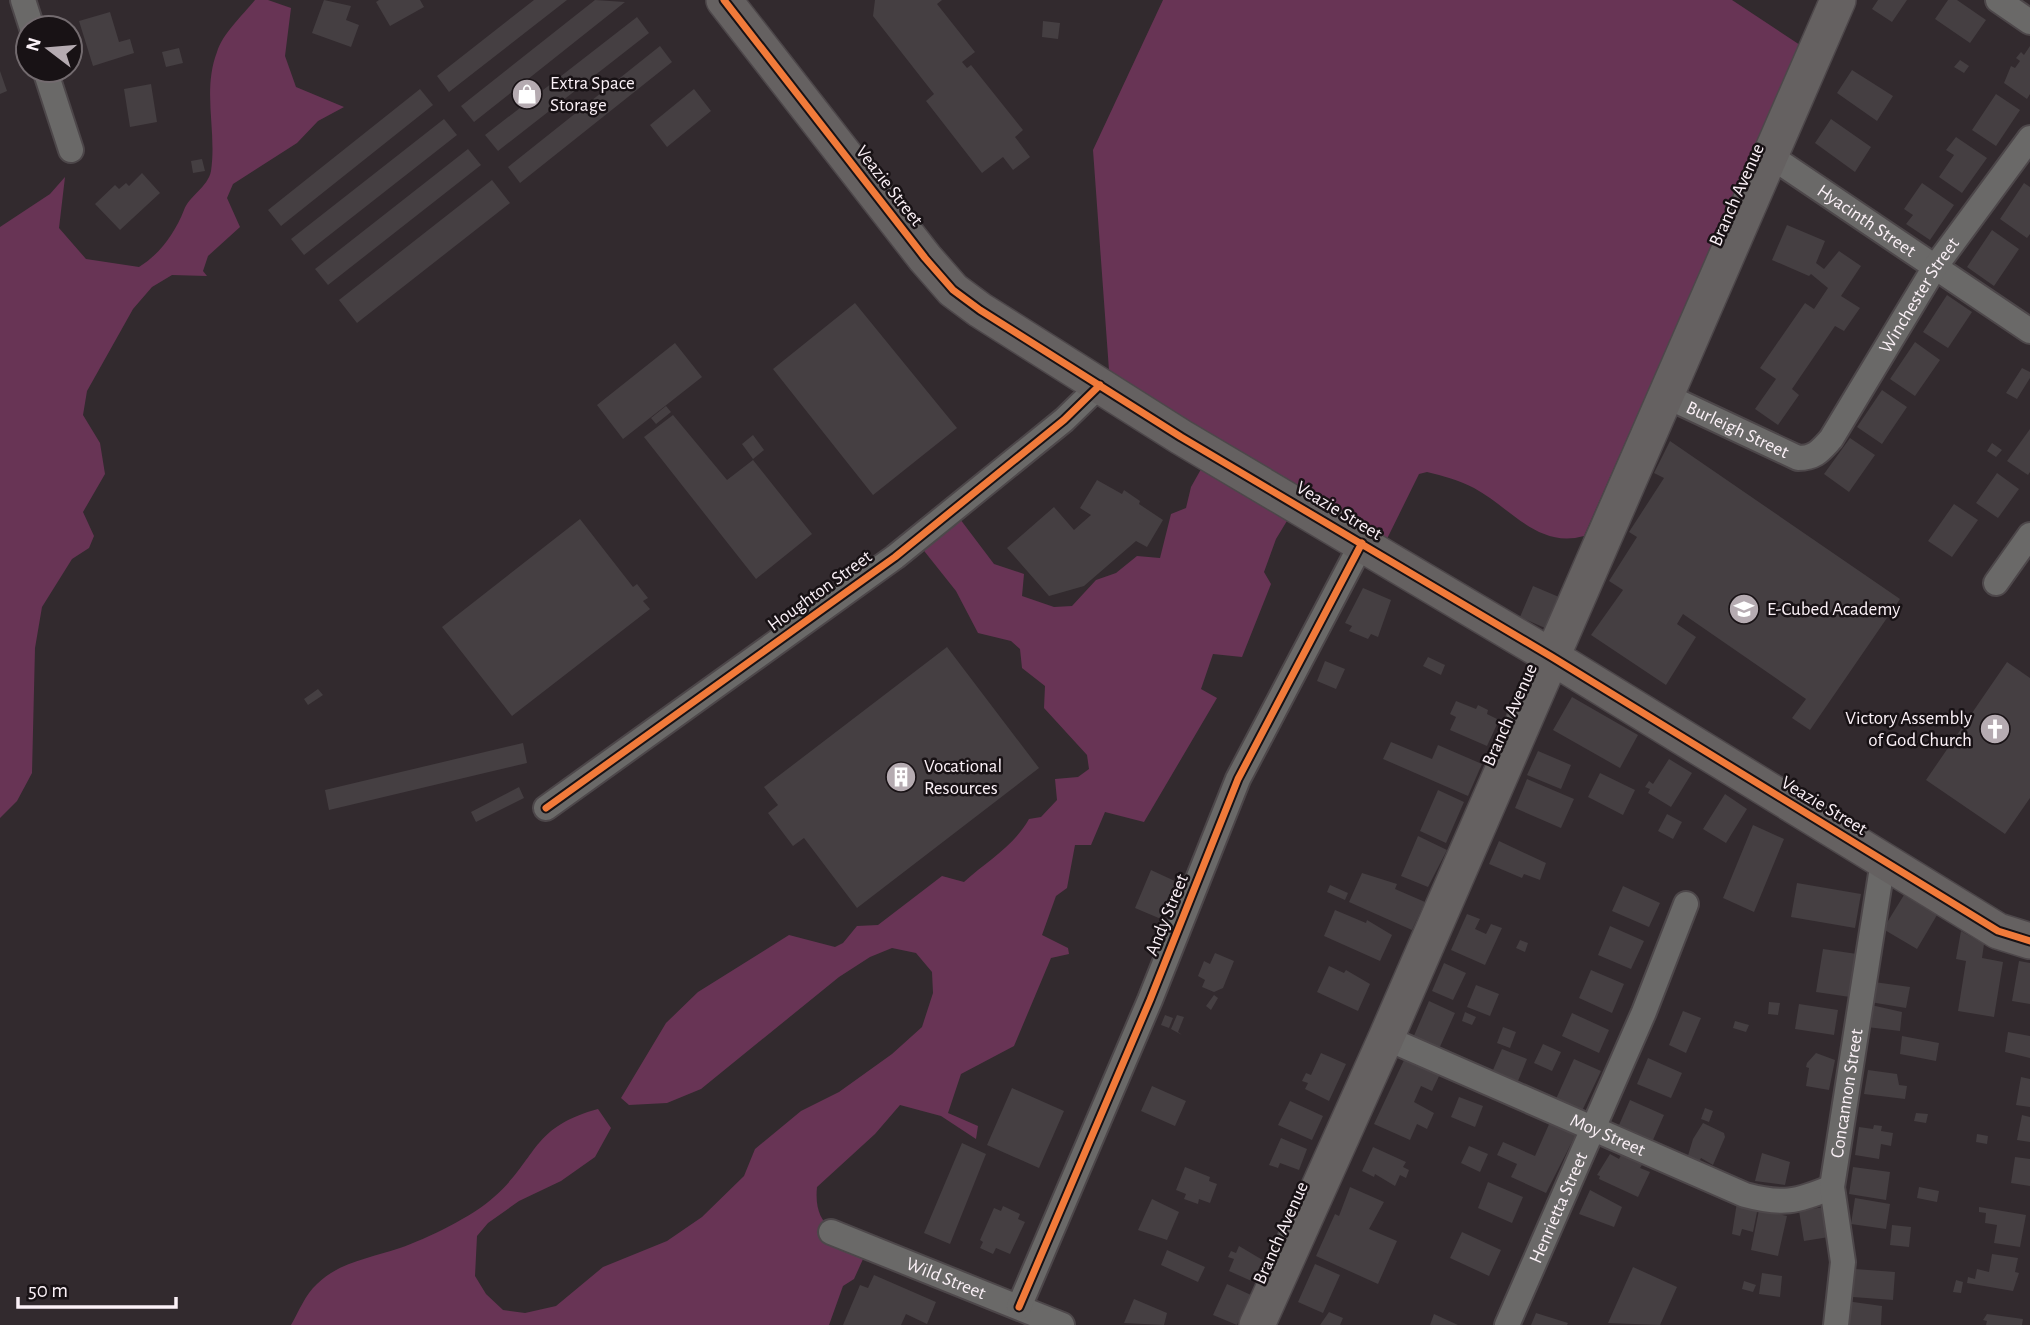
<svg xmlns="http://www.w3.org/2000/svg" width="2030" height="1325" font-family="'Alegreya Sans',sans-serif">
	<rect width="100%" height="100%" fill="#322a2e"/>
	<path fill="#683455" d="M255,0H268L291,8L285,56L296,87L344,107L318,121L297,143L233,184L227,198L240,227L208,256L203,271L207,276L172,275L152,287L133,309L87,391L83,415L100,443L105,474L83,512L94,536L89,548L72,559L42,607L35,648L32,773L17,801L0,818V227L50,194L65,177L59,228L86,259L139,267C160,254 175,233 184,210C189,196 208,187 211,171C217,131 202,91 217,52C223,33 242,16 255,0Z
		M1163,0H1732L1800,45L1584,536C1538,549 1511,508 1474,488C1459,480 1443,476 1427,472L1419,474L1381,551L1296,506L1276,539L1264,572L1271,584L1242,657L1213,654L1201,689L1217,698L1144,822L1105,812L1091,845H1075L1067,888L1056,896L1042,935L1068,948L1069,954L1051,958L1014,1046L961,1074L948,1113L978,1126L976,1139L941,1116L900,1105L875,1134L817,1187C813,1227 837,1235 868,1248L854,1279L843,1286L829,1325H291C299,1311 305,1295 317,1284C339,1262 371,1258 400,1248C426,1239 474,1216 494,1197C538,1158 531,1127 598,1109L611,1128L595,1157L561,1181L519,1201L488,1223L477,1236L475,1276L486,1294L503,1310L525,1313L556,1306L603,1267L667,1241L702,1217L744,1176L755,1149L801,1111L839,1092L892,1054L922,1027L933,993L932,972L916,953L892,948L870,957L839,977L701,1089L667,1103L629,1105L621,1098L666,1023L698,992L789,935L835,947L843,943L857,926L878,925L942,876L964,882C988,860 1013,847 1029,819L1041,817L1057,800L1055,779L1078,777L1089,769L1087,755L1044,708L1045,686L1022,668L1020,649L1011,641L978,633L956,591L921,547L960,519L994,564L1024,574L1022,596L1054,607L1072,606L1096,580L1116,573L1137,556L1160,558L1171,514L1186,508L1191,487L1209,455L1110,384L1093,150Z"/>
	<path fill="#453f42" d="M324,0L351,6L346,20L359,25L351,47L312,33Z
		M379,0H420L424,7L390,26L376,2Z
		M534,0H567L449,92L437,76Z
		M595,0L625,2L474,122L461,106Z
		M875,0H942L937,4L975,52L962,62L967,68L971,65L1023,130L1015,137L1030,157L1013,170L1003,157L982,173L926,101L934,94L873,16Z
		M1878,0H1907L1892,22L1872,9Z
		M1948,0H1957L1986,20L1970,43L1935,19Z
		M110,12L119,42L130,39L134,53L93,66L79,21Z
		M637,17L649,33L498,151L485,135Z
		M1043,21L1060,23L1058,39L1042,37Z
		M660,46L672,62L520,183L508,167Z
		M2030,46V94L2027,99L2004,83L2011,66L2015,68L2020,61L2016,58L2021,52L2024,55Z
		M179,48L183,63L166,67L162,52Z
		M1960,60L1969,66L1964,73L1954,67Z
		M1852,70L1893,96L1877,121L1837,93Z
		M0,71L7,91L0,94Z
		M151,84L157,122L130,127L124,89Z
		M420,89L433,105L281,226L268,210Z
		M694,89L711,111L667,147L650,125Z
		M1996,94L2020,110L1996,146L1972,130Z
		M444,119L457,135L304,255L291,239Z
		M1831,119L1871,147L1855,172L1815,143Z
		M1956,137L1987,158L1962,193L1939,177L1954,155L1946,150Z
		M468,149L481,165L328,285L315,269Z
		M202,159L205,171L193,173L191,161Z
		M142,173L160,193L120,230L95,204L115,185L119,189L126,183L129,186Z
		M492,180L510,203L357,323L339,300Z
		M1922,183L1954,205L1930,240L1906,224L1913,215L1904,209Z
		M2024,183L2030,187V234L2027,238L2000,219Z
		M1787,225L1825,241L1816,263L1824,269L1839,251L1861,266L1841,296L1860,308L1844,331L1835,326L1792,389L1799,395L1778,425L1755,409L1776,379L1760,368L1805,303L1814,309L1828,288L1811,274L1809,276L1772,260Z
		M1992,230L2019,249L1994,286L1967,267Z
		M1947,295L1972,312L1948,348L1923,332Z
		M855,303L957,428L873,495L773,369Z
		M1915,342L1940,360L1915,396L1890,379Z
		M675,343L702,377L623,439L597,405Z
		M2022,368L2030,372V378L2017,399L2006,393Z
		M1882,390L1907,407L1882,444L1857,427Z
		M666,406L671,412L656,424L651,418Z
		M673,415L727,480L753,460L812,534L756,579L644,437Z
		M2030,429V472L2028,475L2007,461Z
		M753,435L764,450L753,459L742,444Z
		M1850,438L1875,455L1849,492L1824,474Z
		M1670,441L1900,599L1810,730L1792,718L1806,699L1683,614L1677,624L1696,637L1666,685L1591,635L1623,590L1609,581L1637,537L1629,532L1664,478L1654,473Z
		M1992,443L2002,450L1996,457L1987,451Z
		M1997,473L2019,489L1998,518L1976,503Z
		M1097,480L1122,494L1124,490L1140,501L1139,504L1163,520L1147,547L1136,541L1084,586L1049,596L1007,548L1054,507L1074,530L1091,515L1080,508Z
		M1954,504L1978,520L1952,557L1928,541Z
		M580,519L633,587L637,584L648,598L643,601L650,609L512,716L442,627Z
		M1533,586L1559,597L1545,628L1520,617Z
		M1363,588L1391,600L1378,637L1371,634L1368,639L1349,631L1352,626L1345,623Z
		M947,647L1039,768L857,908L804,838L793,846L768,813L778,805L764,787Z
		M1428,657L1445,665L1441,675L1423,666Z
		M1325,661L1345,669L1336,689L1317,681Z
		M2007,662L2030,678V798L2005,834L1926,780Z
		M318,689L323,695L308,705L304,699Z
		M1572,697L1638,735L1620,768L1553,730Z
		M1456,701L1476,709L1478,705L1488,710L1487,714L1499,720L1487,746L1450,730L1456,717L1450,714Z
		M1391,742L1432,759L1438,745L1482,764L1468,796L1383,759Z
		M523,743L527,763L329,810L325,790Z
		M1538,751L1571,765L1561,789L1527,775Z
		M1669,759L1692,773L1671,807L1648,793L1650,789L1645,787L1649,781L1653,784Z
		M1600,773L1635,790L1623,815L1588,797Z
		M1527,779L1574,799L1561,828L1515,808Z
		M519,787L524,798L476,822L471,812Z
		M1438,790L1464,802L1446,843L1420,831Z
		M1725,794L1747,809L1726,843L1703,829Z
		M1667,814L1682,822L1673,839L1658,831Z
		M1753,825L1784,839L1754,912L1723,898Z
		M1418,836L1447,850L1428,887L1401,876Z
		M1499,841L1546,863L1540,880L1524,874L1522,878L1489,864Z
		M1151,870L1177,882L1161,919L1135,908Z
		M1362,873L1397,884L1395,889L1425,902L1412,930L1349,902Z
		M1797,883L1861,894L1855,928L1791,917Z
		M1330,885L1348,893L1345,900L1327,892Z
		M1623,886L1660,903L1649,927L1612,911Z
		M1904,895L1937,915L1917,949L1883,929Z
		M1335,910L1366,923L1367,920L1392,935L1380,961L1324,936Z
		M1467,914L1480,919L1475,929L1486,934L1491,924L1502,928L1485,965L1451,950Z
		M1610,926L1644,941L1631,969L1598,955Z
		M1961,931L1984,944L1982,958L2003,962L1994,1017L1958,1011L1966,961L1956,959Z
		M1520,940L1528,943L1525,952L1516,948Z
		M1823,949L1857,954L1850,997L1816,992Z
		M1215,953L1234,961L1223,988L1214,992L1202,987L1205,980L1198,976L1204,961L1210,964Z
		M2019,961L2030,963V1004L2012,1001Z
		M1444,963L1466,973L1453,1000L1432,991Z
		M1329,966L1344,973L1346,970L1370,984L1358,1011L1317,992Z
		M1591,970L1624,984L1612,1013L1579,998Z
		M1874,982L1910,987L1906,1008L1870,1002Z
		M1476,985L1499,994L1490,1016L1467,1007Z
		M1214,995L1218,998L1211,1010L1206,1006Z
		M1429,1001L1455,1013L1439,1049L1413,1038Z
		M1769,1002L1780,1003L1778,1015L1768,1014Z
		M1799,1004L1838,1010L1834,1035L1795,1029Z
		M1871,1005L1902,1012L1900,1031L1867,1027Z
		M1683,1011L1701,1018L1686,1053L1669,1045Z
		M1465,1012L1476,1017L1472,1025L1462,1021Z
		M1572,1013L1609,1030L1599,1053L1562,1036Z
		M1165,1015L1173,1018L1169,1028L1161,1025Z
		M1177,1015L1184,1017L1178,1032L1182,1035L1171,1029Z
		M1735,1021L1749,1025L1746,1032L1733,1028Z
		M1503,1027L1516,1032L1510,1048L1497,1043Z
		M2008,1032L2030,1036V1058L2005,1052Z
		M1902,1036L1939,1043L1936,1061L1900,1054Z
		M1543,1044L1561,1052L1552,1071L1534,1063Z
		M1502,1049L1527,1059L1518,1081L1493,1070Z
		M1321,1053L1346,1064L1329,1101L1305,1089L1308,1083L1302,1081L1306,1073L1311,1075Z
		M1816,1053L1835,1060L1829,1090L1806,1086L1809,1068L1806,1067L1807,1063Z
		M1405,1058L1440,1074L1432,1091L1421,1086L1414,1102L1434,1113L1427,1129L1417,1124L1410,1140L1374,1124Z
		M1648,1058L1682,1073L1671,1098L1637,1084Z
		M1574,1059L1601,1071L1582,1111L1556,1099Z
		M1868,1070L1897,1074L1899,1085L1907,1086L1905,1099L1864,1094Z
		M2021,1077L2030,1079V1107L2016,1105Z
		M1152,1086L1186,1101L1175,1126L1141,1111Z
		M1012,1088L1064,1111L1039,1168L987,1145Z
		M1459,1097L1483,1106L1475,1127L1451,1117Z
		M1630,1100L1664,1115L1653,1140L1619,1125Z
		M1290,1101L1323,1116L1312,1140L1278,1125Z
		M1705,1108L1713,1111L1709,1122L1701,1119Z
		M1916,1113L1928,1114L1926,1123L1914,1121Z
		M2022,1115L2030,1117V1142L2017,1140Z
		M1550,1122L1576,1134L1546,1193L1511,1177L1517,1164L1497,1155L1503,1142L1535,1156Z
		M1703,1123L1724,1133L1725,1137L1713,1165L1701,1158L1698,1164L1687,1159L1693,1139Z
		M1874,1125L1882,1126L1881,1131L1893,1133L1891,1146L1881,1144L1879,1159L1855,1155L1859,1127L1873,1129Z
		M1977,1134L1988,1136L1987,1144L1976,1142Z
		M1281,1138L1307,1149L1299,1170L1280,1163L1278,1168L1269,1165Z
		M962,1143L986,1154L950,1244L924,1233Z
		M1469,1146L1488,1154L1480,1172L1461,1163Z
		M1373,1147L1406,1162L1403,1167L1409,1170L1406,1178L1400,1175L1395,1186L1375,1174L1374,1177L1362,1171Z
		M1762,1153L1790,1162L1785,1185L1755,1181Z
		M1610,1154L1619,1159L1621,1155L1642,1165L1640,1168L1650,1172L1638,1197L1599,1179L1600,1176L1597,1175Z
		M2015,1157L2030,1159V1186L2011,1183Z
		M1185,1167L1210,1177L1209,1181L1217,1184L1210,1203L1199,1199L1198,1204L1184,1199L1186,1194L1176,1190Z
		M1853,1167L1890,1172L1886,1200L1849,1194Z
		M1488,1182L1523,1197L1512,1223L1478,1208Z
		M1350,1187L1384,1202L1369,1229L1397,1241L1378,1284L1316,1256L1335,1214L1339,1216Z
		M1919,1187L1939,1191L1937,1202L1917,1198Z
		M1590,1190L1622,1207L1614,1227L1579,1214Z
		M1855,1198L1890,1204L1886,1229L1851,1224Z
		M1152,1199L1179,1212L1167,1240L1138,1230Z
		M1737,1202L1758,1207L1753,1232L1742,1229L1740,1236L1732,1234Z
		M1003,1206L1020,1214L1018,1219L1025,1222L1010,1254L996,1248L993,1254L980,1248L983,1242L980,1240L994,1208L1001,1211Z
		M1824,1207L1829,1237L1804,1241L1799,1211Z
		M1979,1207L2026,1215L2020,1247L1994,1243L1997,1225L1985,1223L1986,1213L1979,1212Z
		M1759,1210L1787,1216L1778,1256L1751,1250Z
		M1892,1225L1911,1227L1909,1247L1890,1245Z
		M1462,1232L1501,1250L1489,1276L1450,1258Z
		M1239,1246L1266,1262L1256,1283L1229,1271L1234,1259L1228,1257L1231,1251L1236,1253Z
		M1167,1250L1205,1267L1198,1282L1161,1265Z
		M1992,1254L2018,1258L2015,1272L2019,1273L2013,1291L1967,1283L1968,1277L1975,1279L1977,1269L1989,1272Z
		M1315,1264L1340,1275L1323,1313L1298,1302Z
		M1633,1267L1677,1287L1660,1325L1608,1323Z
		M1855,1269L1895,1272L1893,1300L1853,1297L1851,1273H1854Z
		M1762,1273L1782,1276L1780,1297L1759,1294Z
		M874,1275L936,1302L927,1324L906,1314L901,1325H843L860,1285L868,1288Z
		M1956,1280L1963,1282L1961,1293L1953,1292Z
		M1744,1281L1756,1285L1753,1292L1742,1289Z
		M1227,1284L1251,1295L1237,1325L1213,1315Z
		M1134,1299L1167,1313L1164,1325L1124,1323Z
		M1846,1301L1882,1306L1881,1325H1848Z
		M1329,1312L1343,1318L1340,1325H1320Z
		M1536,1313L1568,1323L1567,1325H1531Z
		M1434,1314L1458,1325H1430Z
		M1987,1314L2023,1319L2022,1325H1986L1987,1321L1983,1320Z"/>
	<g fill="none" stroke-linecap="round" stroke-linejoin="round">
		<g stroke="#4d474a" stroke-width="28">
			<g id="street">
				<path d="M23,0L32,28"/>
				<path d="M1998,0L2030,22"/>
				<path d="M45,70L71,150"/>
				<path id="s1" d="M1772,157L2030,331"/>
				<path id="s2" d="M1666,396L1798,458C1815,458 1820,451 1831,439L1935,267L2030,138"/>
				<path d="M1996,583L2030,535"/>
				<path d="M546,808L895,557L1064,420L1100,385"/>
				<path id="s3" d="M1386,1038L1745,1195C1782,1205 1797,1202 1832,1187"/>
				<path id="s4" d="M831,1232L1062,1325"/>
				<path d="M1019,1307L1150,1000L1238,779L1362,543"/>
				<path id="s5" d="M1507,1325L1644,1012L1686,904"/>
				<path id="s6" d="M1836,1325L1843,1262L1832,1187L1883,861"/>
			</g>
		</g>
		<g stroke="#4d474a" stroke-width="38">
			<path id="secondary" d="M724,0L925,258L953,290L980,310L1181,437L1552,657L1998,931L2030,941
				M1257,1325L1386,1038L1838,0"/>
		</g>
		<use href="#street" stroke="#6a6968" stroke-width="24"/>
		<use href="#secondary" stroke="#656161" stroke-width="35"/>
		<g stroke="#181215" stroke-width="11">
			<path id="cycleway" d="M724,0L925,258L953,290L980,310L1181,437L1552,657L1998,931L2030,941
				M546,808L895,557L1064,420L1100,385
				M1019,1307L1150,1000L1238,779L1362,543"/>
		</g>
		<use href="#cycleway" stroke="#f17a3a" stroke-width="7"/>
	</g>
	<defs>
		<g id="shop-disc" transform="scale(1.575)"><circle r="9.5" fill="#b5abb1" stroke="#181215"/><path d="M-5-2.5h2.3a2.7 3.5 0 0 1 5.4 0H5L5.5 6h-11ZM-1.5-2.5h3a1.5 2.3 0 0 0-3 0Z" fill="#fff"/></g>
		<g id="school-disc" transform="scale(1.575)"><circle r="9.5" fill="#b5abb1" stroke="#181215"/><path d="M0-5L7-2L0 1L-7-2ZM-4 1L0 2.5L4 1V4Q0 6-4 4Z" fill="#fff"/></g>
		<g id="church-disc" transform="scale(1.575)"><circle r="9.5" fill="#b5abb1" stroke="#181215"/><path d="M-1.2-6h2.4v3.5h3.3v2.4h-3.3V6h-2.4V-.1h-3.3v-2.4h3.3Z" fill="#fff"/></g>
		<g id="building-disc" transform="scale(1.575)"><circle r="9.5" fill="#b5abb1" stroke="#181215"/><path d="M-4-6H4V6H1V3H-1V6H-4ZM-2.5-4.3h1.7v1.8h-1.7ZM.8-4.3h1.7v1.8H.8ZM-2.5-1h1.7V.8h-1.7ZM.8-1h1.7V.8H.8Z" fill="#fff"/></g>
	</defs>
	<g fill-rule="evenodd">
		<use href="#shop-disc" x="527" y="94"/>
		<use href="#school-disc" x="1744" y="609"/>
		<use href="#church-disc" x="1995" y="729"/>
		<use href="#building-disc" x="901" y="777"/>
	</g>
	<g text-anchor="middle" dominant-baseline="central" stroke-width="5" stroke-linejoin="round" paint-order="stroke">
		<g font-size="19" fill="#fbf1f7" stroke="#181215" text-anchor="start">
			<text x="550" y="83">Extra Space<tspan x="550" dy="22">Storage</tspan></text>
			<text x="1767" y="609">E-Cubed Academy</text>
			<text x="1972" y="718" text-anchor="end">Victory Assembly<tspan x="1972" dy="22">of God Church</tspan></text>
			<text x="924" y="766">Vocational<tspan x="924" dy="22">Resources</tspan></text>
		</g>
		<g font-size="19" fill="#fbf1f7" stroke="#181215">
			<text transform="translate(889 186) rotate(52)">Veazie Street</text>
			<text transform="translate(1737 195) rotate(-66)">Branch Avenue</text>
			<text stroke="none"><textPath href="#s1" startOffset="114">Hyacinth Street</textPath></text>
			<text stroke="none"><textPath href="#s2" startOffset="354">Winchester Street</textPath></text>
			<text stroke="none"><textPath href="#s2" startOffset="79">Burleigh Street</textPath></text>
			<text transform="translate(1339 511) rotate(31)">Veazie Street</text>
			<text transform="translate(820 591) rotate(-36)">Houghton Street</text>
			<text transform="translate(1510 715) rotate(-66)">Branch Avenue</text>
			<text transform="translate(1824 806) rotate(31)">Veazie Street</text>
			<text transform="translate(1167 915) rotate(-68)">Andy Street</text>
			<text stroke="none"><textPath href="#s6" startOffset="234">Concannon Street</textPath></text>
			<text stroke="none"><textPath href="#s3" startOffset="242">Moy Street</textPath></text>
			<text stroke="none"><textPath href="#s5" startOffset="128">Henrietta Street</textPath></text>
			<text transform="translate(1281 1233) rotate(-66)">Branch Avenue</text>
			<text stroke="none"><textPath href="#s4" startOffset="124">Wild Street</textPath></text>
		</g>
	</g>
	<g transform="translate(49 49) rotate(286)"><circle r="33" fill="#181215" stroke="#736b6f" stroke-width="2"/>
	<path d="M0-5L12 26L0 18L-12 26Z" fill="#b5abb1"/>
	<text y="-10" font-size="19" font-weight="bold" text-anchor="middle" fill="#fbf1f7">N</text>
	</g>
	<path d="M18 1297v10h158v-10" fill="none" stroke="#fbf1f7" stroke-width="3.5"/>
	<text x="28" y="1297" font-size="21" fill="#fbf1f7" stroke="#181215" stroke-width="5" paint-order="stroke">50 m</text>
</svg>
